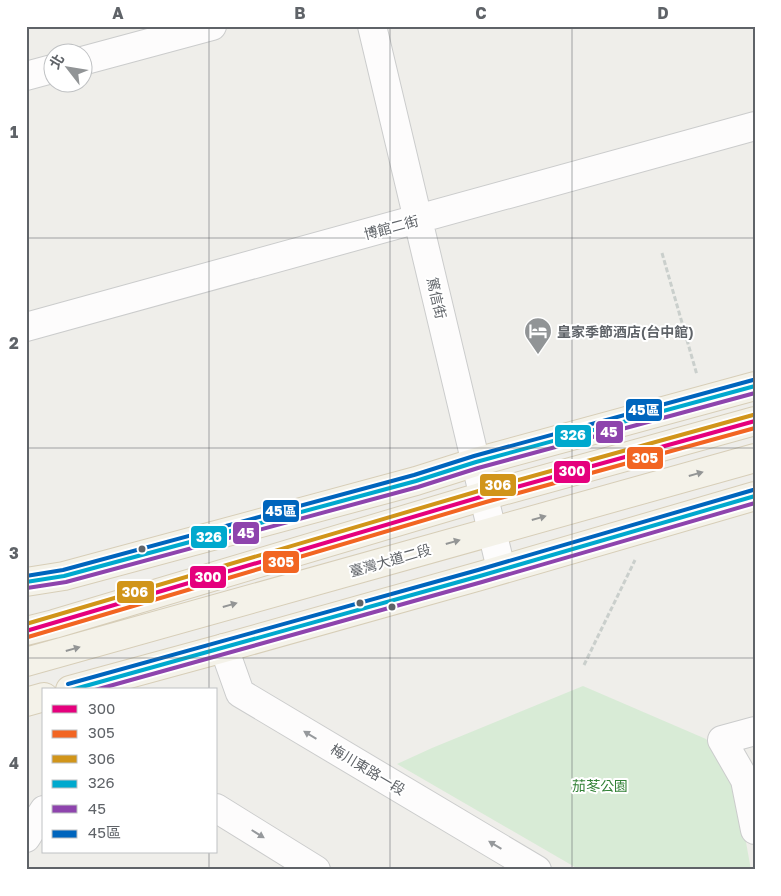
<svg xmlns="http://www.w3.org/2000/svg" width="781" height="896" font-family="'Golos Text','Noto Sans TC',sans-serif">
	<rect width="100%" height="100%" fill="#efeeea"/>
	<path fill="#d8ebd6" d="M583,686L706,739L733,770L751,870H580L397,764L432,748Z"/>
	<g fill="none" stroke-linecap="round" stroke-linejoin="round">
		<g stroke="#cbcccc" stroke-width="30">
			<path id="minor" d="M372,26L501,569
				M82,61L212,26
				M26,76L52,69
				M26,327L755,126
				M224,648L240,693L537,870
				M755,731L722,740L745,780L755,830
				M216,808L316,870
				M26,838L44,810"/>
		</g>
		<g stroke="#d7ceb8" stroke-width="30">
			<path id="major" d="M26,582L64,576L416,481L476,462L755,386
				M26,631L54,624L484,496L755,421
				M26,662L755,458
				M70,690L224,648L480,576L755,496
				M26,702L44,697"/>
		</g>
		<path stroke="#cacfcc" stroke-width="3" stroke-dasharray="5 2.5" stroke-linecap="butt" d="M662,253L697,375
			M584,665L635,560"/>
		<use href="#minor" stroke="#fdfcfc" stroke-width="28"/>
		<use href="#major" stroke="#f4f2e9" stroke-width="28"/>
		<g stroke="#fff" stroke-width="8">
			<path id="bus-1" d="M26,631L484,496L755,421"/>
		</g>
		<g stroke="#fff" stroke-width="8">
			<path id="bus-2" d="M28,637L486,502L755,428"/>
		</g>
		<g stroke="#fff" stroke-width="8">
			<path id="bus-3" d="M26,624L482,490L753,415"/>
		</g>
		<g stroke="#fff" stroke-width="8">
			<path id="bus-4" d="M26,582L64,576L416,481L476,462L755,386
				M71,690L480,576L755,496"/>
		</g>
		<g stroke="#fff" stroke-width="8">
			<path id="bus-5" d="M27,588L66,582L418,487L478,468L755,393
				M95,690L482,582L755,503"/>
		</g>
		<g stroke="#fff" stroke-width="8">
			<path id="bus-6" d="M26,576L63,570L414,475L474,456L753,380
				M68,684L478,570L753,490"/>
		</g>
		<use href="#bus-1" stroke="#e5007d" stroke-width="4"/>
		<use href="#bus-2" stroke="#f26522" stroke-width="4"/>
		<use href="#bus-3" stroke="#d1951a" stroke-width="4"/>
		<use href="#bus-4" stroke="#00a9ce" stroke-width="4"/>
		<use href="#bus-5" stroke="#8e44ad" stroke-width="4"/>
		<use href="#bus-6" stroke="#0065bd" stroke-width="4"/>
	</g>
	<defs><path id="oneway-solid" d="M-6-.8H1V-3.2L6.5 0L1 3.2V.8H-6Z" transform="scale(1.25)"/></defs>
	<g fill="#939595">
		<use href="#oneway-solid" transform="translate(696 474) rotate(-16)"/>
		<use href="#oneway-solid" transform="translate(539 518) rotate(-16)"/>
		<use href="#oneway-solid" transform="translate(453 542) rotate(-16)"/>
		<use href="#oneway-solid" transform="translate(230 605) rotate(-16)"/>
		<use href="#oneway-solid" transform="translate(73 649) rotate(-16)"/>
	</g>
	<g fill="#96999c">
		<use href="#oneway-solid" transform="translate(310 735) rotate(-149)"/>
		<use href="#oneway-solid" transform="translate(258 834) rotate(32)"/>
		<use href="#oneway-solid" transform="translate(495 845) rotate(-149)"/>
	</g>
	<path fill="none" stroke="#5f6368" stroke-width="1" stroke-opacity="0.55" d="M209,26V690M390,26V870M572,26V870M26,238H755M26,448H755M26,658H755M209,852V870"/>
	<defs>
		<g id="hotel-pin" transform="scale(1.4375)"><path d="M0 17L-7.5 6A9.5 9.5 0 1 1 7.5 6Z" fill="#919496" stroke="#fff"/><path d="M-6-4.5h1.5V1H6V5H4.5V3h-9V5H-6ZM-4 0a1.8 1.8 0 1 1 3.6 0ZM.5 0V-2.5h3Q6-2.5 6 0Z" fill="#fff"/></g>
	</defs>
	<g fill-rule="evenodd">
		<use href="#hotel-pin" x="538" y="331"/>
	</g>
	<g fill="#5f6368" stroke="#fff" stroke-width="2">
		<circle cx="142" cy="549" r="4.5"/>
		<circle cx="360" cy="603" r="4.5"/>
		<circle cx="392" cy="607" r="4.5"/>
	</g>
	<g text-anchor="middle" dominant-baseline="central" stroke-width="4" stroke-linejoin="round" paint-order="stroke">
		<g font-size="14" fill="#5f6368" stroke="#fff">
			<text transform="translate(391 227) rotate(-15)">博館二街</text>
			<text transform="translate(437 298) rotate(77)">篤信街</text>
			<text transform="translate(390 560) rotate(-16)">臺灣大道二段</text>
			<text transform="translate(368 769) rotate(31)">梅川東路一段</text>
		</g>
		<g font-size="14" font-weight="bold" fill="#5f6368" stroke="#fff" text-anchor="start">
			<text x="557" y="331">皇家季節酒店(台中館)</text>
		</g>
		<g font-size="14" fill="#348238" stroke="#fff">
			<text x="600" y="785">茄苳公園</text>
		</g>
	</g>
	<g stroke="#fff" stroke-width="2">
		<rect x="625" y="398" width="38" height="24" rx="5" fill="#0065bd"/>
		<rect x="595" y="420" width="29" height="24" rx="5" fill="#8e44ad"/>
		<rect x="554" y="424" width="38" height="24" rx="5" fill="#00a9ce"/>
		<rect x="626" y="446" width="38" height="24" rx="5" fill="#f26522"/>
		<rect x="553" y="460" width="38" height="24" rx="5" fill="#e5007d"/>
		<rect x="479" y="473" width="38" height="24" rx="5" fill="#d1951a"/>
		<rect x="262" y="499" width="38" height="24" rx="5" fill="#0065bd"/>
		<rect x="232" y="521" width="28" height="24" rx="5" fill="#8e44ad"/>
		<rect x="190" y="525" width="38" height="24" rx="5" fill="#00a9ce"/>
		<rect x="262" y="550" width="38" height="24" rx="5" fill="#f26522"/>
		<rect x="189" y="565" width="38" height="24" rx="5" fill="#e5007d"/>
		<rect x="116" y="580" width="39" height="24" rx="5" fill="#d1951a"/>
	</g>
	<g font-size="14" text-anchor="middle" font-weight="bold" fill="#fff">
		<text x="644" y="415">45區</text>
		<text x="609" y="437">45</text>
		<text x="573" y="440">326</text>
		<text x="645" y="463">305</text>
		<text x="572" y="476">300</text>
		<text x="498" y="490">306</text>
		<text x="281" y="516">45區</text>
		<text x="246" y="538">45</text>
		<text x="209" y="542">326</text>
		<text x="281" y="567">305</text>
		<text x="208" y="582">300</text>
		<text x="135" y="597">306</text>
	</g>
	<rect width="781" height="896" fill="none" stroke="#ffffff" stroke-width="55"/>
	<rect x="42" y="688" width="175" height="165" fill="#ffffff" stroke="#bfc1c3"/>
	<rect x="52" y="705" width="25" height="8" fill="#e5007d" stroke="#bfc1c3"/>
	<text x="88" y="714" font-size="15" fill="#5f6368">300</text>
	<rect x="52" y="730" width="25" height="8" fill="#f26522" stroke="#bfc1c3"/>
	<text x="88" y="738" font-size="15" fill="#5f6368">305</text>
	<rect x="52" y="755" width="25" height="8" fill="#d1951a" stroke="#bfc1c3"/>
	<text x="88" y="764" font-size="15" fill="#5f6368">306</text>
	<rect x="52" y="780" width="25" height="8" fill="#00a9ce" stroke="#bfc1c3"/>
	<text x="88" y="788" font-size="15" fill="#5f6368">326</text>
	<rect x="52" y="805" width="25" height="8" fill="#8e44ad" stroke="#bfc1c3"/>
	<text x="88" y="814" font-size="15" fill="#5f6368">45</text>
	<rect x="52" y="830" width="25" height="8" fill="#0065bd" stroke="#bfc1c3"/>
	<text x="88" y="838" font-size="15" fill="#5f6368">45區</text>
	<g transform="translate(68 68) rotate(301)"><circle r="24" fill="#ffffff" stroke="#bfc1c3"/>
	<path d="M0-4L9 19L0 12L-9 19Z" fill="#919496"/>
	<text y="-8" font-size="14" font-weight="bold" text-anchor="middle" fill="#5f6368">北</text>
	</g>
	<rect x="28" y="28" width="726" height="840" fill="none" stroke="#5f6368" stroke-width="2"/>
	<g font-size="16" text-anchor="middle" font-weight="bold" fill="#5f6368">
		<text x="118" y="19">A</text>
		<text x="300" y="19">B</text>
		<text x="481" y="19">C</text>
		<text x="663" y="19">D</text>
		<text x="14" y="138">1</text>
		<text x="14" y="349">2</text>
		<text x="14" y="559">3</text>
		<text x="14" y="769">4</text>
	</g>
</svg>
